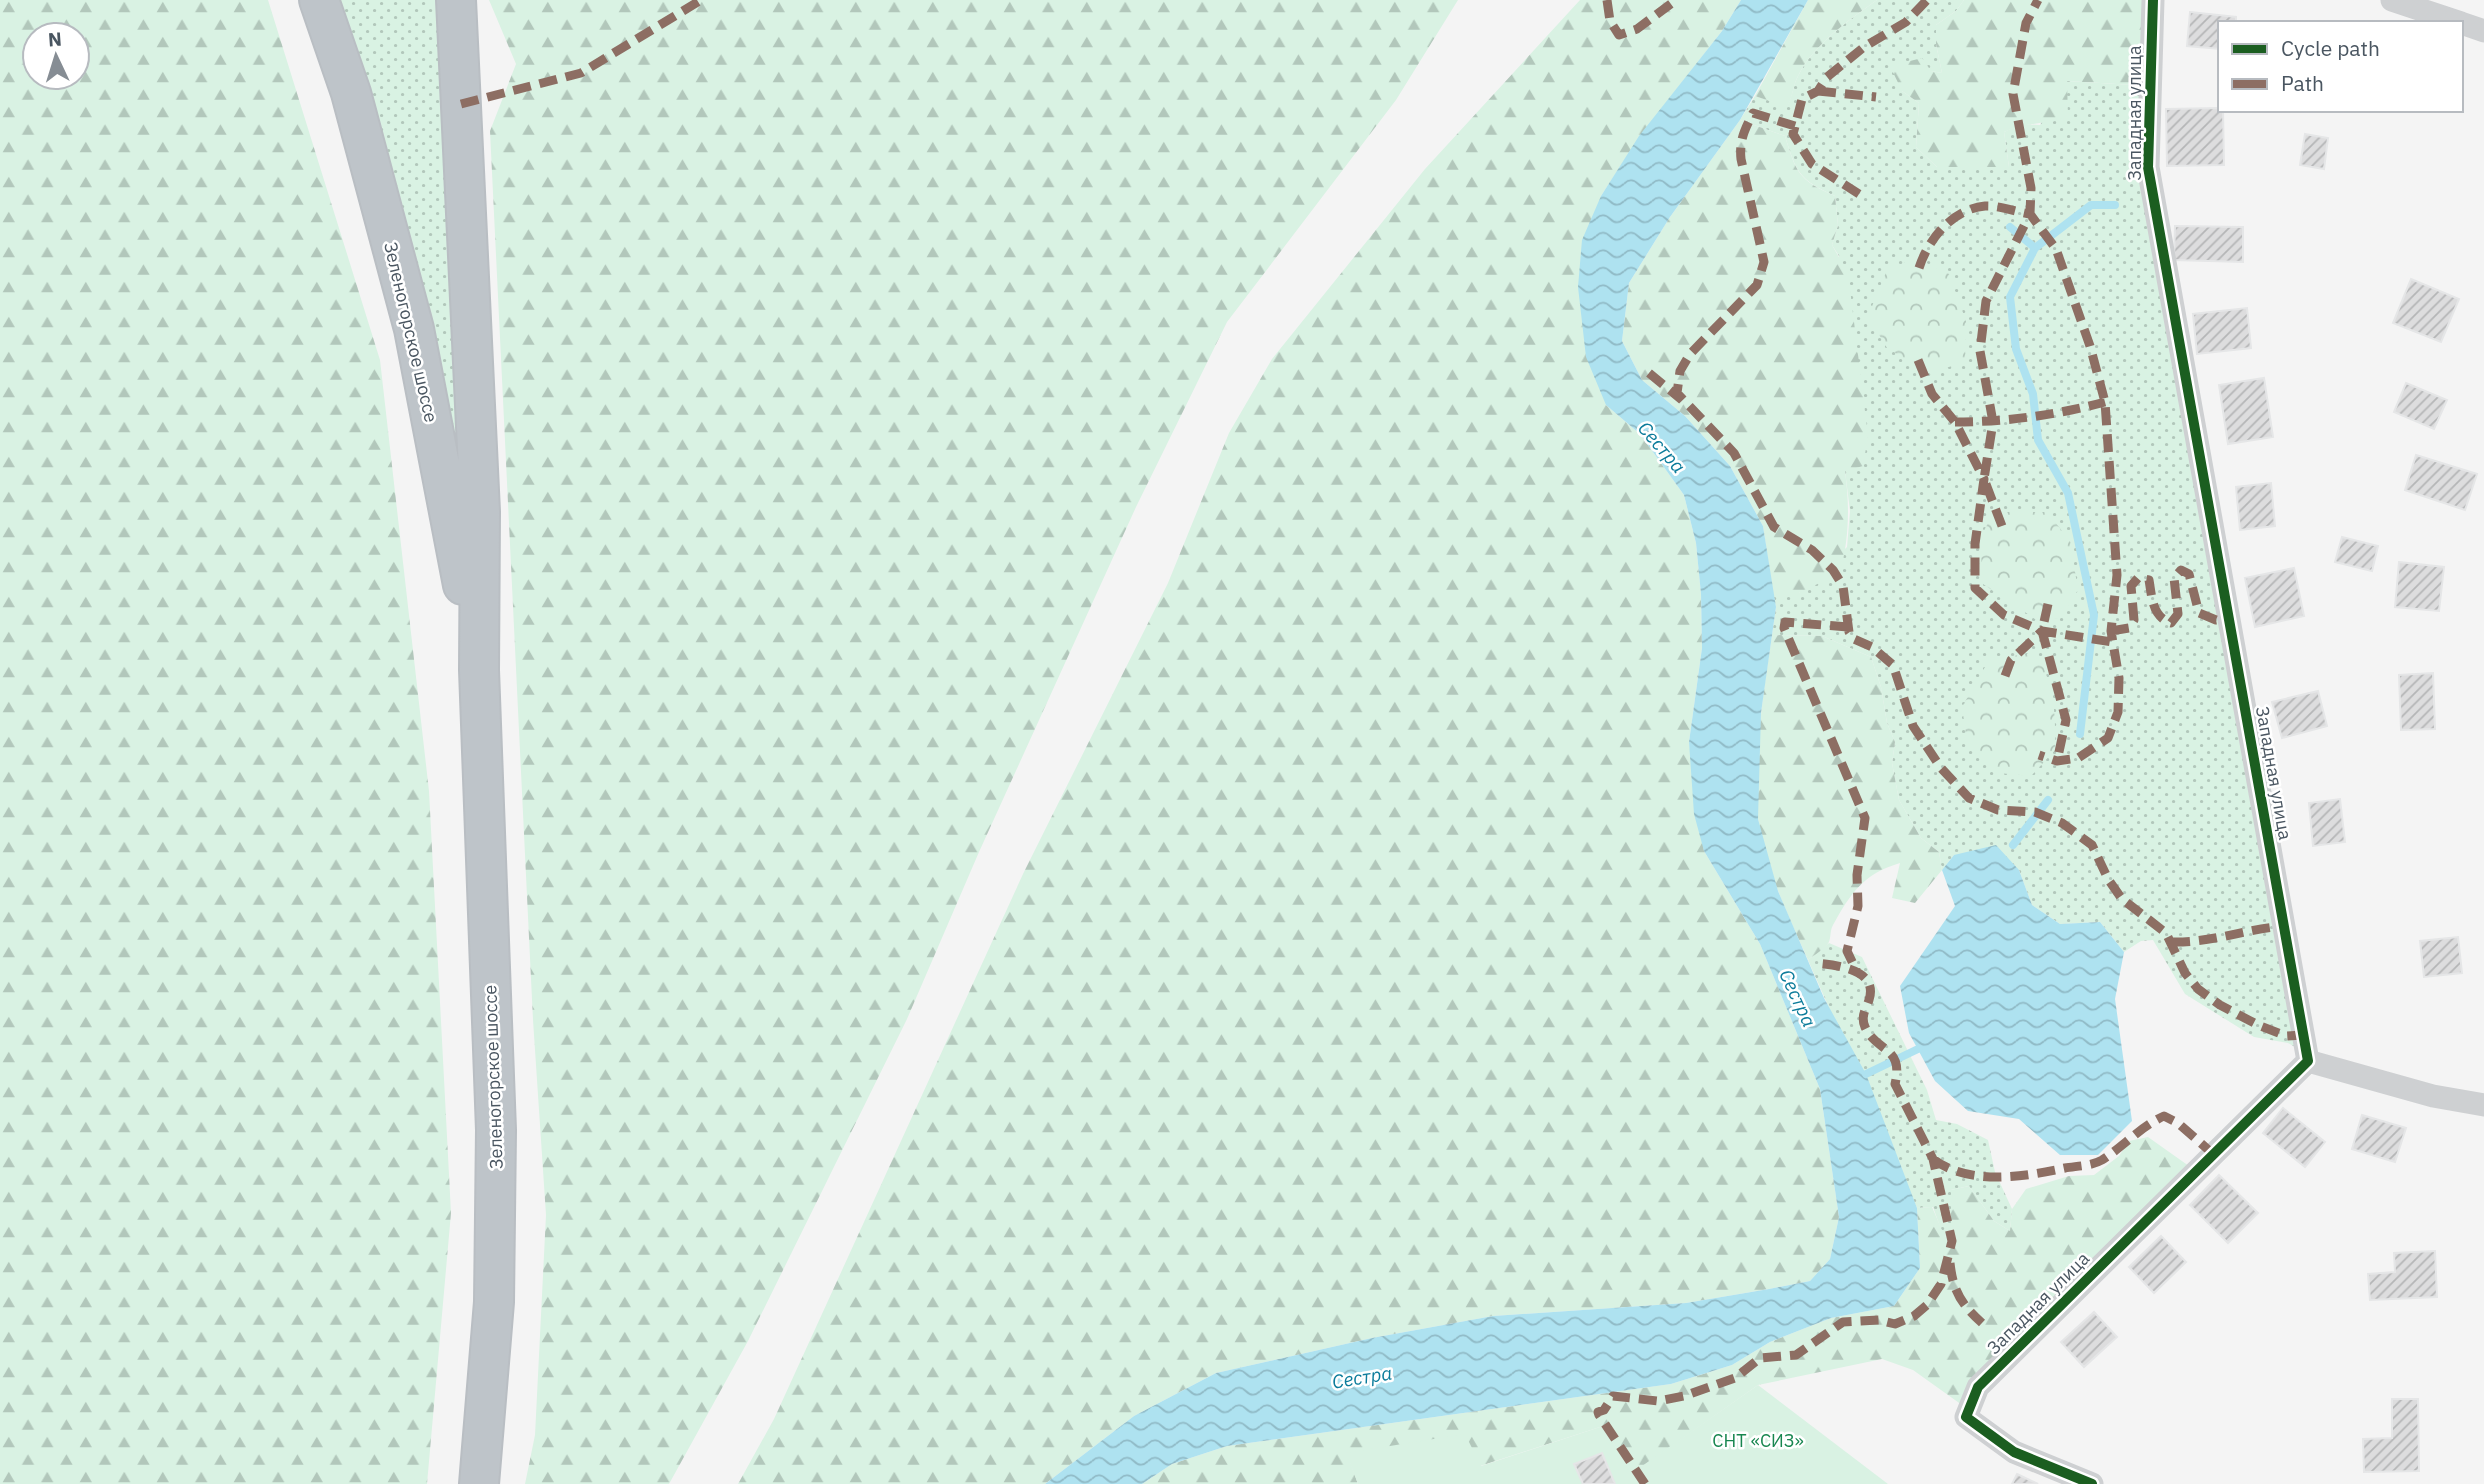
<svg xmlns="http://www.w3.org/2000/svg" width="2484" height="1484" font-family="'IBM Plex Sans',sans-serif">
	<defs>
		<pattern id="grass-dots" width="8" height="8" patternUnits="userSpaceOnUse" patternTransform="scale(1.75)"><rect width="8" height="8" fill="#d9f2e3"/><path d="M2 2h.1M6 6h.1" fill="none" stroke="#b2c7bb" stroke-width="1.8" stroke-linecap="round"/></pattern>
		<pattern id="forest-firs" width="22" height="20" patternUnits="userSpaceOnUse" patternTransform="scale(1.75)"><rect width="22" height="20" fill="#d9f2e3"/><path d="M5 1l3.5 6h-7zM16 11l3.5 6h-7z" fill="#b2c7bb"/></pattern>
		<pattern id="park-crowns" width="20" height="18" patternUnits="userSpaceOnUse" patternTransform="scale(1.75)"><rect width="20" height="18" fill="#d9f2e3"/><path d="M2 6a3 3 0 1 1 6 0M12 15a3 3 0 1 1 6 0" fill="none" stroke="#b2c7bb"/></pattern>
		<pattern id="water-waves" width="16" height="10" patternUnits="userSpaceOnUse" patternTransform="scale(1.75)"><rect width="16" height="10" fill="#aee2f0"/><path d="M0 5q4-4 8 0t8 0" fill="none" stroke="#90bac6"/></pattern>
		<pattern id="building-hatch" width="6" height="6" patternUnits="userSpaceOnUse" patternTransform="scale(1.75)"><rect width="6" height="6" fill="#ddddde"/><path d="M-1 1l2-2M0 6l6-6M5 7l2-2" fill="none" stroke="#b5b6b7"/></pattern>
	</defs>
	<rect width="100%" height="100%" fill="#f4f4f4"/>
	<path fill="url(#grass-dots)" d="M340,0H438L473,583L381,147Z
		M1877,0H1964L1956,11L1936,25V44L1942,73L1931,71L1902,91L1919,103L1916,147L1937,167H2009L2004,132L2021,124L2040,125L2067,81L2150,86L2148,167L2306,1053L2288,1043L2254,1037L2185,994L2153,940L2141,941L2124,952L2100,922L2060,924L2032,905L2019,870L1954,855L1942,870L1939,852L1921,838L1899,800L1892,763L1895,742L1887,723L1881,687L1871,657L1822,636L1772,635L1776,607L1773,593H1799L1847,547L1850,511L1845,471L1839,256L1832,245L1838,225L1835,196C1799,180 1796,172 1785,136L1740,120L1755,96L1787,106C1793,96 1793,85 1798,76C1814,44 1849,20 1877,0Z
		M1829,943L1862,957L1927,1090L1936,1120L1957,1124L1988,1140L1995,1172L2012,1209L2010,1231L1994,1221L1969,1186L1951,1190V1230L1944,1238L1933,1207L1917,1208L1808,960Z"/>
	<path fill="url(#forest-firs)" fill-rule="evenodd" d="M0,0H268L380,360L429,791L451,1213L427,1484H0ZM35,35H77V77H35Z
		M489,0H1458L1396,100L1227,322L1136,507L979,852L907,1019L748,1341L669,1484H525L535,1435L546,1215L533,1020L490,131L516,64Z
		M1580,0H1741L1722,31L1640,136L1601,196L1606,405L1640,434L1684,495L1696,543L1701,594L1702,648L1689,742L1704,851L1760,944L1820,1089L1839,1217L1830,1259L1810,1281L1769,1289L1686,1303L1493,1316L1372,1338L1216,1373L1134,1416L1045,1484H738L774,1419L1023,874L1168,583L1229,433L1272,359L1425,169Z
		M1808,0H1877C1849,20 1814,44 1798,76C1793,85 1793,97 1787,107L1755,96Z
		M1964,0H2153L2150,86L2067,81L2068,119C2046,123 2024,123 2004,132L2009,167H1937L1916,147L1919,103L1902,91L1890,66L1922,58L1931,71L1942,73L1936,44V25L1956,11Z
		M1740,120L1785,136C1796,172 1798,180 1835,196L1838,225L1832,245L1848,273L1868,436L1863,466L1845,471C1850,508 1849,538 1840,573L1799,593H1773L1763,526L1730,466L1685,416L1642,380L1622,341L1629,283L1670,217Z
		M1772,635L1822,636L1871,657L1881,687L1887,723L1895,742L1892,763L1899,800L1921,838L1939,852L1942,870L1915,903L1892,898L1900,863C1863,874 1851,893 1833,925C1830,930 1831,937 1829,942C1825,949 1814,955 1808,960C1790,919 1762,862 1758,818C1753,758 1763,695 1772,635Z
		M2148,1137L2196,1171L1969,1410L1913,1370L1882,1359L1758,1385L1632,1474L1603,1426L1480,1466L1347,1453L1358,1484H1142L1172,1464L1227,1446L1671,1384L1732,1365L1770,1342L1831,1318L1894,1306L1920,1268L1917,1208L1932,1207L1945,1237L1951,1230V1190L1969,1186L1994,1221L2010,1231L2012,1209L2026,1189L2069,1176L2094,1175L2119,1156L2129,1141Z"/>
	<path fill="url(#park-crowns)" d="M1916,258L1949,274L1966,321L1965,361L1931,374L1887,348L1868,316L1887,270Z
		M1994,512H2047L2070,541L2078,590L2060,618L2035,619L1983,584L1980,538Z
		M2037,652C2054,689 2056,710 2055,750L2031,776L1998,773L1968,748L1962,707L1989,660Z"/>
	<path fill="#d9f2e3" d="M1758,1385L1888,1484H1358L1346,1453L1465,1434L1481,1466L1603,1426L1632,1473Z"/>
	<path fill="url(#water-waves)" d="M1741,0H1808L1740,120L1670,217L1629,283L1622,341L1642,380L1685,416L1730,466L1763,526L1776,607L1761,713L1758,819L1778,891L1824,998L1866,1074L1917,1208L1920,1268L1894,1306L1831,1318L1770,1342L1732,1365L1671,1384L1227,1446L1172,1464L1142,1484H1045L1134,1416L1216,1373L1372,1338L1493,1316L1686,1303L1769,1289L1810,1281L1830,1259L1839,1217L1820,1089L1760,944L1704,851L1694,814L1689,742L1702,648L1701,594L1696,543L1684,495L1640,434L1606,405L1586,357L1578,287L1582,240L1601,196L1639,136L1722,31Z
		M1996,845L2019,870L2032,905L2060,924L2100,922L2124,952L2115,999L2132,1121L2098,1155H2060L2019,1119L1968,1111L1935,1081L1909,1033L1900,986L1955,906L1942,870L1954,855Z"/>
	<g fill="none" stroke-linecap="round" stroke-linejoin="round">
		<path stroke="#aee2f0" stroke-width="8" d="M2010,227L2035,248L2010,297L2016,349L2033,394L2038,440L2068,493L2094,615L2080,734
			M2035,248L2091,205H2115
			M2013,845L2048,800
			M1866,1074L1918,1049"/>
	</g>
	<path fill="url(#building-hatch)" stroke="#e5e6e7" stroke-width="2" d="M2190,12L2236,17V23H2220V49L2187,46Z
		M2220,108L2223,110L2224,165L2167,166L2166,109Z
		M2305,134L2328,138L2324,169L2300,165Z
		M2175,226L2243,227V262L2174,260Z
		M2411,279L2459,299L2441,342L2393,323Z
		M2247,308L2251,348L2197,354L2193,314Z
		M2264,378L2273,437L2228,444L2219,385Z
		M2406,383L2447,400L2434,429L2394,412Z
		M2416,455L2477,474L2465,510L2405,490Z
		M2271,483L2275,526L2240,530L2236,487Z
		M2342,537L2378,546L2372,571L2335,562Z
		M2399,562L2444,567L2439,611L2395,607Z
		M2294,568L2304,616L2255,627L2245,578Z
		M2433,673L2435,729L2401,730L2399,675Z
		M2318,691L2327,726L2282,738L2272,702Z
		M2340,799L2345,842L2313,846L2309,803Z
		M2458,937L2462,973L2424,977L2420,941Z
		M2283,1108L2325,1142L2305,1167L2263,1133Z
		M2362,1115L2406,1128L2395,1162L2352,1149Z
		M2219,1175L2258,1213L2228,1243L2190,1205Z
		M2161,1236L2186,1262L2154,1293L2129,1267Z
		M2435,1251L2437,1297L2370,1300L2368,1274L2395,1272L2394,1253Z
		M2094,1312L2117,1337L2084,1367L2061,1342Z
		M2392,1399H2418L2419,1471L2364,1472L2363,1439L2392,1438Z
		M1602,1453L1615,1484H1583L1574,1464Z
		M2017,1474L2038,1484H2012Z"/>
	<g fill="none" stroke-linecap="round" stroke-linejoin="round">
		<g stroke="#b9bec3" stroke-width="42">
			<path id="highway" d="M319,0L351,93L414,329L463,585
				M456,0L480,512L479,670L496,1130L494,1302L479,1484"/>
		</g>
		<path stroke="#ced0d2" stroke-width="23" d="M2392,0L2461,23
			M2461,23L2484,31
			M2308,1061L2433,1096L2484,1105
			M2092,1484L2014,1452L1966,1417L1978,1387L2308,1061L2148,167L2153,0"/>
		<use href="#highway" stroke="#bec4c9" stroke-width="38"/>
		<path stroke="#8d6e63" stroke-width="9" stroke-dasharray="18 9" stroke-linecap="butt" d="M1607,0L1610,21L1619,35L1637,29L1676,0
			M1818,91L1876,97
			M461,104L581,73L701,0
			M1795,126L1753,113C1745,129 1739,140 1741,159L1764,262L1757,285L1690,354L1680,371L1677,393L1734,453L1774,527L1812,550L1833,570L1843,586L1849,632L1854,639L1872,647L1893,665L1913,726L1941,768L1969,798L1998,810L2035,812L2062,823L2092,845L2108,879L2122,899L2166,933L2185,973L2198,989L2220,1005L2258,1025L2286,1036L2303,1035
			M1859,194L1812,164L1793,134L1802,99L1818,91L1827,77L1864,47L1906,22L1927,0
			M1919,268C1928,240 1952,209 1985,206C1998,205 2016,212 2030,214L2056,249L2090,346L2105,402L2117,575L2111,631L2119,678L2118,712L2108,738L2078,758L2057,761L2039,755
			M1918,360L1932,394L1955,422L1984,479L1975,544V588L2004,615L2042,631L2112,642
			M1649,373L1682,400
			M1955,422C2006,422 2056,415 2105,402
			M2002,526L1984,479L1993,422L1980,351L1986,301L2030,214L2031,188L2013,94L2026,23L2038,0
			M2048,604L2042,631L2066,720L2057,761
			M1848,627L1785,622L1784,628L1865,818L1857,875L1858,906L1847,951L1857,972
			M2111,631L2129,628L2134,620L2131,586L2138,578L2149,580C2152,597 2152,617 2171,623L2178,614L2174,578L2181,570L2189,574L2199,613L2216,620L2228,618
			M2005,676L2011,660L2042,631
			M2172,942C2211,943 2246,929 2284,926
			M1933,1159C1969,1186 2023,1177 2065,1168C2076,1166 2092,1166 2102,1160C2124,1146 2140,1127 2164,1116L2178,1123L2213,1154
			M1950,1263C1953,1291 1961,1304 1982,1323
			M1645,1484L1599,1415L1598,1412L1604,1410L1613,1396L1658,1401L1684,1396L1735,1378L1760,1358L1796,1355L1843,1322L1879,1320L1895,1324L1914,1316L1927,1305L1941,1284L1952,1241L1933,1159L1895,1084C1904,1046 1877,1053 1865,1027C1860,1016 1866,1010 1869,1000C1879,969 1836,965 1815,963"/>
		<g stroke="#fff" stroke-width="15">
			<path id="cycleway" d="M2092,1484L2014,1452L1966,1417L1978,1387L2308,1061L2148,167L2153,0"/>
		</g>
		<use href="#cycleway" stroke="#1b5e20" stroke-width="10"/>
	</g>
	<g text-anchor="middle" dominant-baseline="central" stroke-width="5" stroke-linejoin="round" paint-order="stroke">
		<g font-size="18" fill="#4a5661" stroke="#fff">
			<text transform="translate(2134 113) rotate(-90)">Западная улица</text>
			<text transform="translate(411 332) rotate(77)">Зеленогорское шоссе</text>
			<text transform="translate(2274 773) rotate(80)">Западная улица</text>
			<text transform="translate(493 1077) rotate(-92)">Зеленогорское шоссе</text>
			<text transform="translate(2038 1303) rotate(-45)">Западная улица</text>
		</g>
		<g font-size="18" fill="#17864f" stroke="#fff">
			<text x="1758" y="1440">СНТ «СИЗ»</text>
		</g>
		<g font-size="19" font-style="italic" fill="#0c7c9b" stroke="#fff">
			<text transform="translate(1662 447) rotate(49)">Сестра</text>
			<text transform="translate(1798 998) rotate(65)">Сестра</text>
			<text transform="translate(1362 1377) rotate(-9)">Сестра</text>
		</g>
	</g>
	<rect x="2218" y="21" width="245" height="91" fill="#ffffff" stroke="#b7bbc0" stroke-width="2"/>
	<rect x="2232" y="44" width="35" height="10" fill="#1b5e20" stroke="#b7bbc0" stroke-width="2"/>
	<text x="2281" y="56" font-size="21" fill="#4a5661">Cycle path</text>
	<rect x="2232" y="79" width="35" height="10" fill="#8d6e63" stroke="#b7bbc0" stroke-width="2"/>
	<text x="2281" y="91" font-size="21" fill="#4a5661">Path</text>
	<g transform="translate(56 56) rotate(356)"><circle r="33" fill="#ffffff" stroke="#b7bbc0" stroke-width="2"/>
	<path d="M0-5L12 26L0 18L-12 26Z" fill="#868d94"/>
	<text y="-10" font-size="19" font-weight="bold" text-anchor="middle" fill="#4a5661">N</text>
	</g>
</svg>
